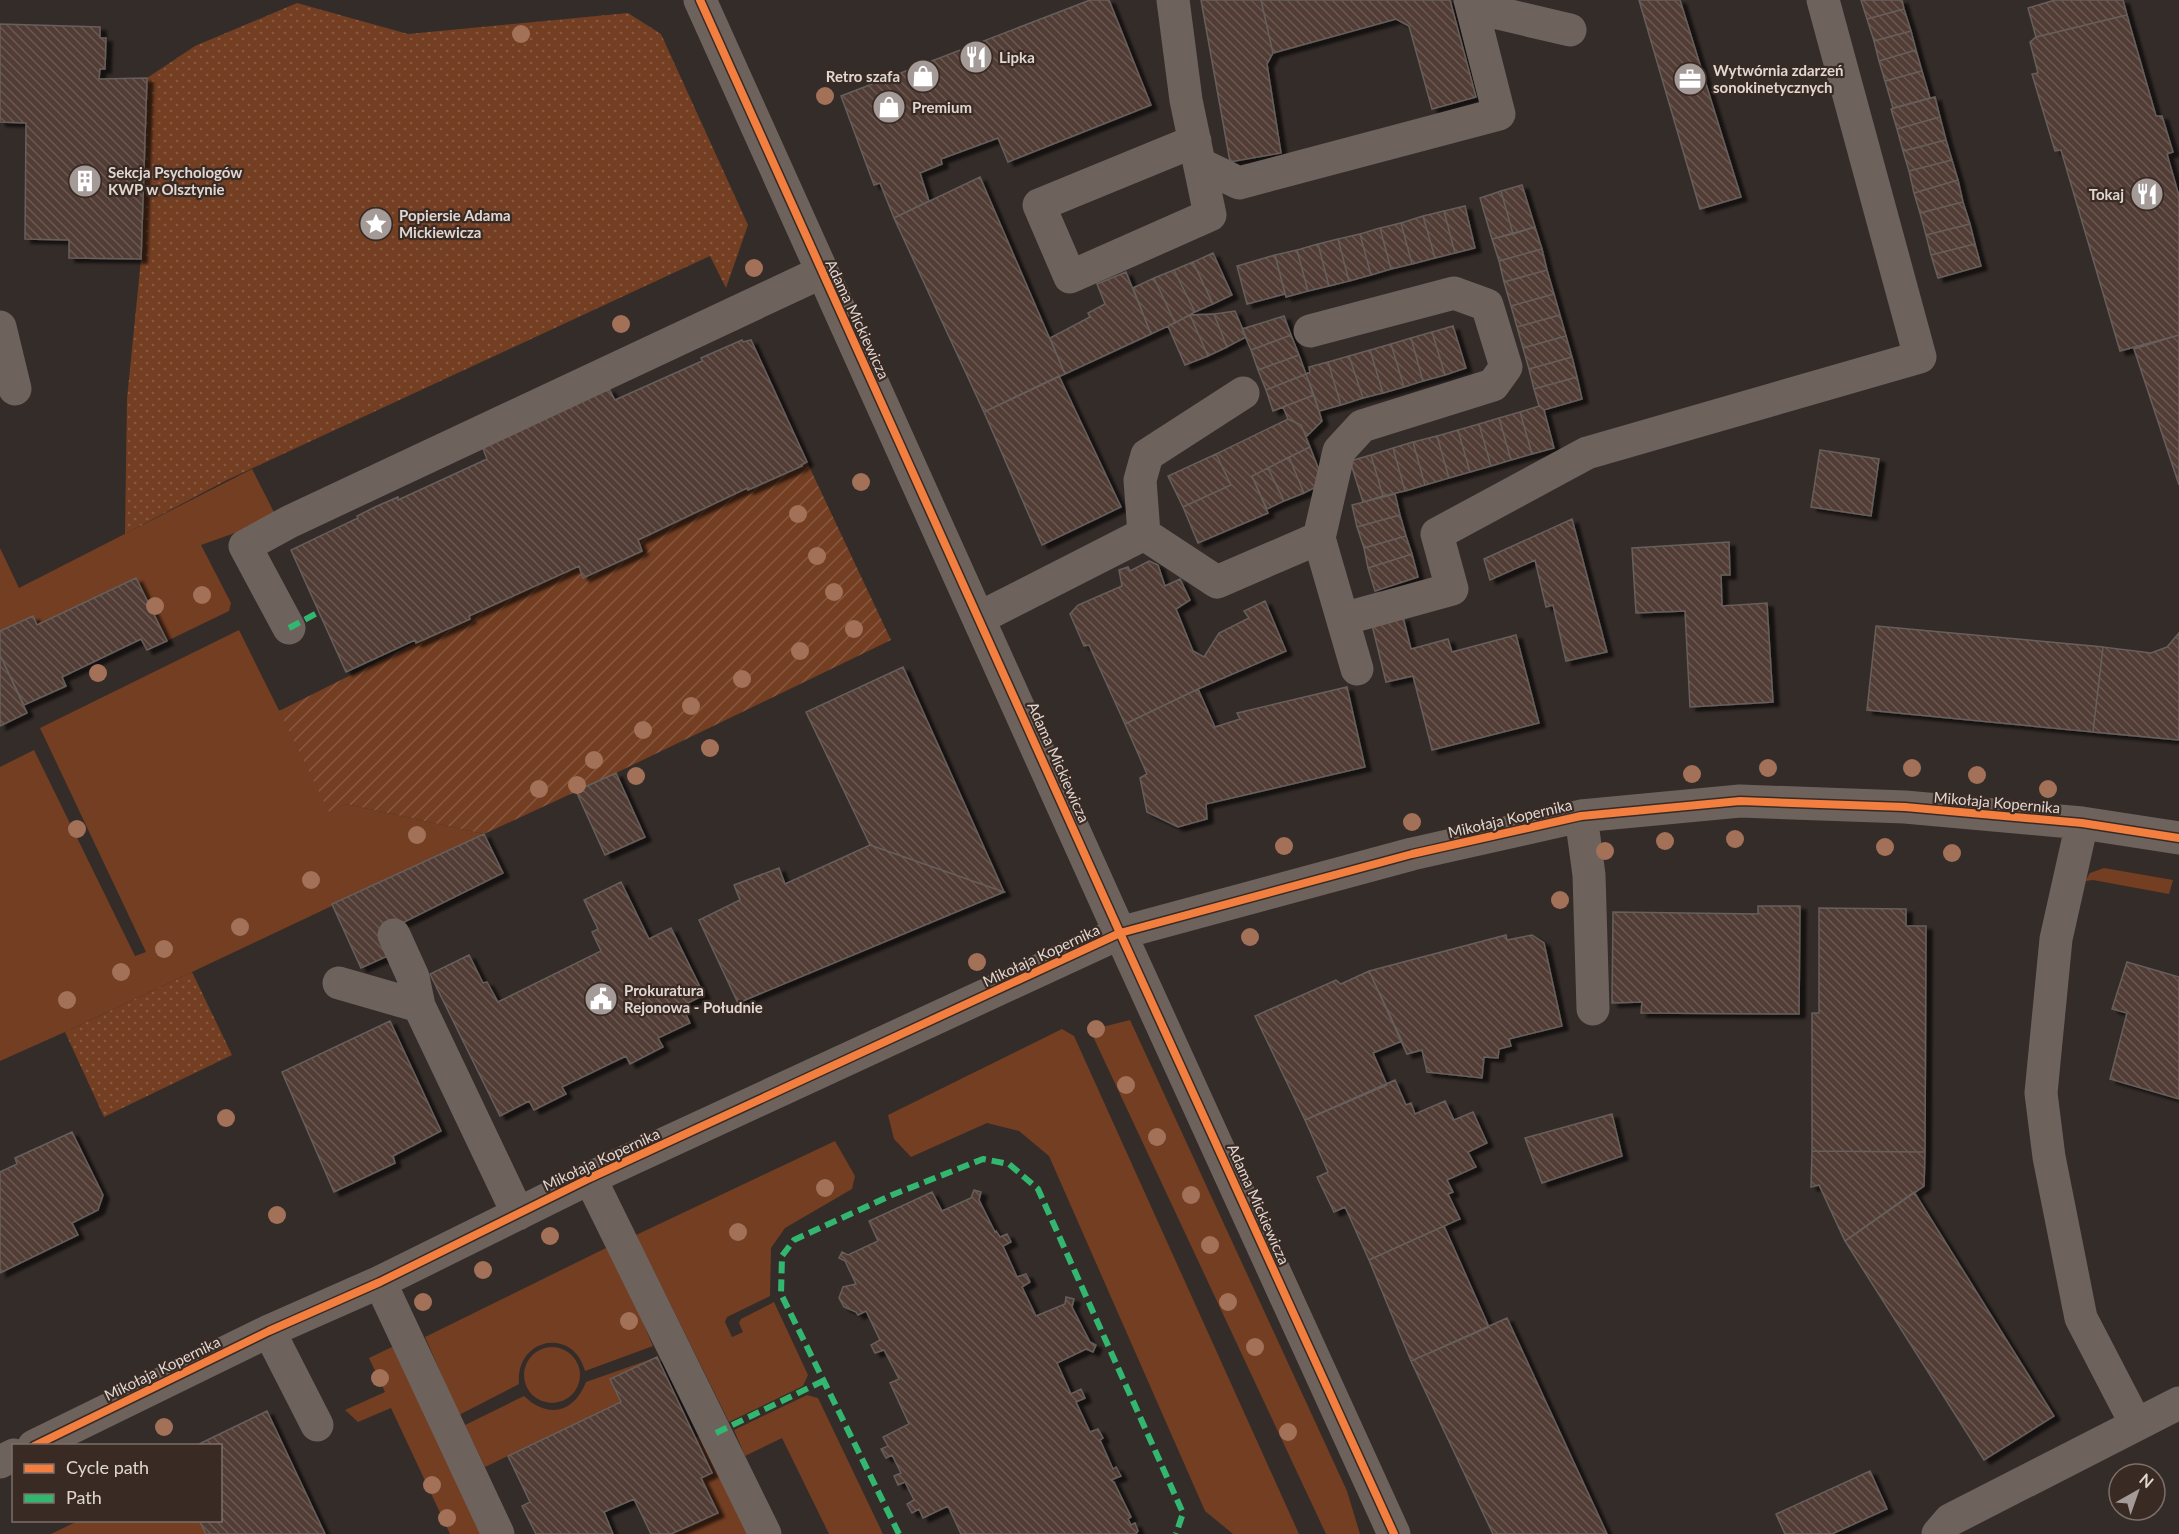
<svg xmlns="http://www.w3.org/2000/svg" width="2179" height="1534" font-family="Lato,sans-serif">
	<defs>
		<pattern id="park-dots" width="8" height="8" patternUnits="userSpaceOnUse" patternTransform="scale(1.5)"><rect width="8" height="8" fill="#733e22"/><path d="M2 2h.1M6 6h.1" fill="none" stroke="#875941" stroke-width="1.8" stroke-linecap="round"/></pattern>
		<pattern id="garden-furrows" width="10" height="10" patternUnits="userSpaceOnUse" patternTransform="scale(1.5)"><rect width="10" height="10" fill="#733e22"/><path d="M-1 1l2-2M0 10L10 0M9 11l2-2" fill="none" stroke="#875941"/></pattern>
		<pattern id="building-back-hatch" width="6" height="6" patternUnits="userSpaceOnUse" patternTransform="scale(1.5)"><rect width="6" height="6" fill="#513e35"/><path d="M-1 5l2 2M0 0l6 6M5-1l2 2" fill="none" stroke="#6a5951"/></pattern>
		<filter id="shadow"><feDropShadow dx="6" dy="4" stdDeviation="1.5" flood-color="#0009"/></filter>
	</defs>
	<rect width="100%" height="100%" fill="#342c29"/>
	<path fill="#733e22" d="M252,469L277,518L201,545L231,603L229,611L167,641L136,578L37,625L33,616L0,631V548L19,588Z
		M239,630L329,811L346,804L484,834L65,1032L0,1061V767L34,750L135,956L146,952L40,728Z
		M2104,868L2173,880L2169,894L2093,880L2085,881L2090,873Z
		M1130,1020L1347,1491L1360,1534H1326L1090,1030Z
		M1062,1029L1074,1036L1299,1534H1233L1205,1511L1049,1156L1019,1131L987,1123L911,1157L894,1139L888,1115Z
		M835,1141L855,1176L852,1189L785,1228L771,1248L770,1296L727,1317L725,1322L732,1337L743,1332L739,1323L741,1319L774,1302L808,1375L803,1386L729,1422L636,1235Z
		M610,1246L653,1346L585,1371C573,1326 515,1338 519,1384L459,1415L425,1337Z
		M392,1347L403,1354L484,1534H450L391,1408L358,1422L345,1410L385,1392L369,1358Z
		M524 1375a28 28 0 1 1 56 0a28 28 0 1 1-56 0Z
		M657,1357L610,1379L621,1402L485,1467L465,1425L524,1396C548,1419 574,1413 586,1382Z
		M807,1395L818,1398L883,1534H829L782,1438L745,1456L734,1430Z
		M708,1433L752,1534H671L718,1513L701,1478L711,1473L695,1438Z
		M80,1520L199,1521L206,1534H51Z"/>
	<path fill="url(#park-dots)" d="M297,3L408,34L628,13L661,34L748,225L726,288L710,256L225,481L125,534L127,399L141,259L147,78L195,46Z
		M192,972L232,1055L104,1117L65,1032Z"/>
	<path fill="url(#garden-furrows)" d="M807,462L891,640L616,773L484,834L346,804L329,812L279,711L469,616L579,566L583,577L642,551L638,540L747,488L749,490L802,467L801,465Z"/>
	<path fill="url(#building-back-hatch)" stroke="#665f5c" stroke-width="1.5" filter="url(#shadow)" d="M1090,0H1109L1151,105L1008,162L998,138L941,159L942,164L920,173L929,201L894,218L880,183L874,185L841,96Z
		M1201,0H1261L1273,53L1267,64L1281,153L1230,162Z
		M1261,0H1450L1476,97L1432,109L1409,26L1396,19L1273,53Z
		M1639,0H1680L1741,197L1700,209Z
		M1861,0H1902L1904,9L1867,19Z
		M2055,0H2123L2127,15L2036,37L2028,8Z
		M1904,9L1911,31L1874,41L1867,19Z
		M2127,15L2156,116H2162L2173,152L2167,154L2179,196V335L2120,351L2061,150L2055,151L2032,74L2038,73L2030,42L2036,37Z
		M0,24L100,27V38H106L105,69H100L99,79L147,78L141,259L69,258V240L25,239L26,123L0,122Z
		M1911,31L1916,50L1879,61L1874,41Z
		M1916,50L1922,71L1885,81L1879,61Z
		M1922,71L1930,98L1893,108L1885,81Z
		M1935,97L1940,117L1897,129L1891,109Z
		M1940,117L1946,140L1903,151L1897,129Z
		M1946,140L1952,160L1909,171L1903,151Z
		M1952,160L1958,180L1914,193L1909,171Z
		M980,177L1065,374L984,412L894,218Z
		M1958,180L1963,202L1920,213L1914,193Z
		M1522,185L1535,227L1513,234L1501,191Z
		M1501,191L1513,234L1492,239L1480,198Z
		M1963,202L1970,224L1926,235L1920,213Z
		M1465,206L1475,248L1455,253L1444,211Z
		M1444,211L1455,253L1435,258L1423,216Z
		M1423,216L1435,258L1412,264L1401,223Z
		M1401,223L1412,264L1391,269L1380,228Z
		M1970,224L1975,244L1931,255L1926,235Z
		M1535,227L1542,249L1499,261L1492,239Z
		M1380,228L1391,269L1371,275L1360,234Z
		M1360,234L1371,275L1349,281L1338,239Z
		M1338,239L1349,281L1329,286L1318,244Z
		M1318,244L1329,286L1308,291L1297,250Z
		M1975,244L1981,266L1938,278L1931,255Z
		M1542,249L1547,270L1504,282L1499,261Z
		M1297,250L1308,291L1286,297L1275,255Z
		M1213,253L1232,295L1213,304L1193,262Z
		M1275,255L1285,294L1247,304L1237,266Z
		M1193,262L1213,304L1195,312L1174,270Z
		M1174,270L1195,312L1175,323L1154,278Z
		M1547,270L1554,294L1511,306L1504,282Z
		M1126,272L1151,334L1065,374L1050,338L1090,317L1088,313L1105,304L1097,284Z
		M1154,278L1175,323L1151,334L1133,288Z
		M1554,294L1560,315L1517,327L1511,306Z
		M1235,311L1246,337L1227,347L1214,314Z
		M1214,314L1227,347L1208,356L1190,315Z
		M1190,315L1208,356L1185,365L1168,326Z
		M1560,315L1566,336L1523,348L1517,327Z
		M1284,316L1291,335L1251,350L1242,329Z
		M1453,326L1466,368L1445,375L1432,332Z
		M1432,332L1445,375L1423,381L1411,338Z
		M1291,335L1299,355L1258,370L1251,350Z
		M2179,335V485L2134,349Z
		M1566,336L1572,357L1529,369L1523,348Z
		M1411,338L1423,381L1404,387L1391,344Z
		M742,340L743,342L751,340L807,462L801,465L802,466L748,490L747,488L638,540L642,551L583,578L579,566L469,616L470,619L416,643L415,640L346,672L291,550L358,518L357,516L375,507L398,497V500L487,459L482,446L609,389L615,400L702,361L701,358Z
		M1391,344L1404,387L1383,393L1370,350Z
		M1370,350L1383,393L1363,398L1349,356Z
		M1299,355L1306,374L1266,390L1258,370Z
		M1349,356L1363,398L1341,405L1328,362Z
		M1572,357L1577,377L1534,389L1529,369Z
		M1328,362L1341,405L1319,411L1306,374L1310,372L1309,367Z
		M1306,374L1314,395L1273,411L1266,390Z
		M1059,376L1121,507L1042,545L984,412Z
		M1577,377L1582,399L1544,410L1539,406L1534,389Z
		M1314,395L1322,421L1306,437L1301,425L1288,419L1283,407Z
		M1539,406L1544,410L1554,448L1532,454L1520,412Z
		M1520,412L1532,454L1511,460L1499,418Z
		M1499,418L1511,460L1491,466L1479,424Z
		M1288,419L1301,425L1310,447L1252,476L1268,513L1198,543L1183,507L1231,485L1216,454Z
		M1479,424L1491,466L1470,472L1458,430Z
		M1458,430L1470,472L1449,478L1437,436Z
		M1437,436L1449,478L1425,485L1413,442Z
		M1413,442L1425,485L1405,491L1393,448Z
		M1310,447L1324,483L1304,493L1289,457Z
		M1393,448L1405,491L1383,496L1371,455Z
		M1820,450L1879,459L1871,516L1811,507Z
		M1216,454L1231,485L1183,507L1168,476Z
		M1371,455L1383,496L1363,502L1350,461Z
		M1289,457L1304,493L1284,501L1268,468Z
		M1268,468L1284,501L1267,509L1252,476Z
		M1395,494L1400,515L1357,527L1352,505Z
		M1400,515L1406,536L1364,548L1357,527Z
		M1572,519L1607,652L1566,661L1553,605L1546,607L1535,560L1490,580L1484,559Z
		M1406,536L1412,554L1368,568L1364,548Z
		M1729,542L1730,575H1721L1722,606L1767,603L1773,702L1690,707L1685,611L1636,613L1632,548Z
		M1412,554L1418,577L1375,591L1368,568Z
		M1149,561L1158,565L1165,586L1180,579L1190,600L1176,609L1193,651L1204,657L1219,633L1249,618L1244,611L1265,601L1286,651L1198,689L1125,724L1089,645L1084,646L1070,614L1078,605L1122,586L1119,570L1128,567L1130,571Z
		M136,578L167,641L147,650L141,639L62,677L66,686L24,705L0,655V631L33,616L37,625Z
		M1403,617L1411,649L1448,639L1452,652L1516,635L1539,723L1432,750L1413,676L1386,682L1372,625Z
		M1876,626L2103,647L2093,732L1867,710Z
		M2179,633V740L2093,732L2103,647L2151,653L2167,647Z
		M0,655L27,713L0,726Z
		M903,667L1004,892L870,845L806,712Z
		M1347,687L1365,767L1206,804L1207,819L1178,827L1147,812L1140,778L1147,774L1125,724L1198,689L1215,727L1240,719L1237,713Z
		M616,773L645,837L605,855L576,791Z
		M484,834L503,873L380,934L390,955L361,968L332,904Z
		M870,845L1004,892L738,1003L699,920L740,900L734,885L779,868L785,884Z
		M621,882L649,939L671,928L704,995L682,1006L690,1023L658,1038L663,1047L630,1064L626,1056L562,1087L566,1094L534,1110L529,1101L500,1116L430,974L469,955L483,983L487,982L498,1002L601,951L592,932L598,929L584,900Z
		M1758,906H1800L1799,1014L1641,1013L1642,1002L1612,1003L1613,912L1758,914Z
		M1819,908L1906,909V926H1926L1925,1152L1812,1151V1013H1819Z
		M1506,935L1507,940L1532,935L1544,943L1562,1026L1509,1039L1511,1046L1499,1049L1498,1058L1484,1057L1482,1078L1427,1072L1422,1050L1407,1054L1369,971Z
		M2127,962L2179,977V1099L2110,1079L2127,1013L2112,1009Z
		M1369,971L1402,1041L1373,1053L1387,1085L1305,1120L1255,1016L1336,980L1341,984Z
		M390,1021L441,1131L393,1156L395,1163L334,1192L282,1072Z
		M1395,1080L1406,1105L1411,1103L1415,1114L1445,1101L1454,1120L1473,1112L1487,1143L1468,1152L1476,1167L1447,1180L1453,1192L1448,1194L1460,1219L1369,1260L1345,1207L1334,1212L1317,1177L1328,1172L1305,1120Z
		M1612,1114L1622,1156L1542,1183L1525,1138Z
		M72,1132L103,1195L98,1210L72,1223L78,1235L0,1273V1172L17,1164L15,1158Z
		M1812,1151L1925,1152L1924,1186L1845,1241L1819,1185L1811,1187Z
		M974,1190L981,1192L979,1200L995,1232L996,1231L1000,1237L1007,1234L1011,1242L1003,1246L1017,1277L1026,1274L1030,1282L1022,1287L1036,1316L1065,1304L1066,1297L1074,1299L1072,1307L1090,1342L1096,1345L1093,1352L1086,1349L1057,1363L1071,1394L1081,1389L1085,1398L1076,1402L1090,1432L1098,1429L1103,1438L1100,1440L1113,1469L1116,1467L1121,1476L1111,1480L1114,1482L1131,1517L1128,1519L1131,1525L1135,1523L1138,1531L1136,1534H961L948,1506L923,1518L919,1509L912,1513L907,1504L914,1500L905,1482L898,1485L894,1476L901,1473L892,1455L886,1458L881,1449L888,1446L883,1437L909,1424L890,1383L899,1379L884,1350L875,1353L871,1345L880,1340L866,1311L858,1315L856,1312L844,1307L839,1298L843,1287L856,1284L845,1261L839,1258L842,1252L848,1255L878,1241L869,1221L932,1192L942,1211L971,1198Z
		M1914,1192L2054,1416L1984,1460L1845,1241Z
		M1444,1226L1489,1327L1411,1361L1369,1260Z
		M1507,1318L1607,1534H1493L1411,1361Z
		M657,1357L712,1473L701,1478L718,1513L671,1534H651L634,1499L604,1512L613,1534H536L522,1506L530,1502L508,1456L621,1402L610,1379Z
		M267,1411L325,1534H206L199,1520H220V1446H195Z
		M1870,1471L1887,1509L1832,1534H1785L1776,1514Z"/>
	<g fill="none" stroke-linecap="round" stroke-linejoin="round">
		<path stroke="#6e625d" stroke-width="33" d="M700,0L1120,933L1394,1534
			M1173,0L1186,100L1210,215L1070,277L1039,205L1195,141
			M1472,7L1570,30
			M1200,164L1239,183L1499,114L1470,0
			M0,327L15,389
			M1310,331L1454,293L1487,305L1506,367L1493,385L1362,426L1339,451L1319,538
			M1144,534L1217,582L1319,538L1357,669
			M1144,534L1140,480L1147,455L1243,393
			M979,618L1144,534
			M1343,619L1452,589L1437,534L1587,453L1920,357L1823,0
			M289,628L245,546L289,522L822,272
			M1581,816L1589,875L1593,1009
			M2082,823L2056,939L2041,1093L2049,1157L2081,1318L2136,1424
			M394,935L413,977L419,1006
			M339,983L419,1006L518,1214
			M590,1178L765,1534
			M380,1282L498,1534
			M269,1331L317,1425
			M34,1446L269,1331L380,1282L590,1178L1120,933L1412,854L1581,816L1740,801L1905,807L2082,823L2179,838
			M0,1462L14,1455
			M1938,1534L1950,1520L2179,1403"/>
		<path stroke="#33b770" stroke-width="6" stroke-dasharray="12 6" stroke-linecap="butt" d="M289,628L319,612
			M716,1433L823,1381
			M899,1534L781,1294L782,1256L794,1240L892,1195L983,1159L1009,1164L1038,1189L1183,1513L1176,1534"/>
		<g stroke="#392b24" stroke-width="11">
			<path id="cycleway" d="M700,0L1120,933L1394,1534
				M34,1446L269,1331L380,1282L590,1178L1120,933L1412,854L1581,816L1740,801L1905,807L2082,823L2179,838"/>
		</g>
		<use href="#cycleway" stroke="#f27e40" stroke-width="8"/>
	</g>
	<g fill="#a37058">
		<circle cx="521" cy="34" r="9"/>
		<circle cx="825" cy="96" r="9"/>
		<circle cx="754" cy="268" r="9"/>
		<circle cx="621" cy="324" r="9"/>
		<circle cx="861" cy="482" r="9"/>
		<circle cx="798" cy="514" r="9"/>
		<circle cx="817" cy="556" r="9"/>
		<circle cx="834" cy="592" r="9"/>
		<circle cx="202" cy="595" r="9"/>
		<circle cx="155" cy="606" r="9"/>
		<circle cx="854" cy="629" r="9"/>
		<circle cx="800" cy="651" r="9"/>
		<circle cx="98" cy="673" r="9"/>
		<circle cx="742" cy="679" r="9"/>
		<circle cx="691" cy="706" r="9"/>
		<circle cx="643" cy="730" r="9"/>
		<circle cx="710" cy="748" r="9"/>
		<circle cx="594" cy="760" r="9"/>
		<circle cx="1768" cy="768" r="9"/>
		<circle cx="1912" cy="768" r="9"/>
		<circle cx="1692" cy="774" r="9"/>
		<circle cx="1977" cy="775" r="9"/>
		<circle cx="636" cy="776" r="9"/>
		<circle cx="577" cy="785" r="9"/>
		<circle cx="539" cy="789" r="9"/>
		<circle cx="2048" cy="789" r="9"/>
		<circle cx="1412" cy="822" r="9"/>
		<circle cx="77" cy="829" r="9"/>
		<circle cx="417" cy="835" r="9"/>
		<circle cx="1735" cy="839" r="9"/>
		<circle cx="1665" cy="841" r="9"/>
		<circle cx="1284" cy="846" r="9"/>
		<circle cx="1885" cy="847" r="9"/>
		<circle cx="1605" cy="851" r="9"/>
		<circle cx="1952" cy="853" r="9"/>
		<circle cx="311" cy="880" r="9"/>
		<circle cx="1560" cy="900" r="9"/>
		<circle cx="240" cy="927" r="9"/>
		<circle cx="1250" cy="937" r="9"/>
		<circle cx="164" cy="949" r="9"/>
		<circle cx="977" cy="962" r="9"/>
		<circle cx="121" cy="972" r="9"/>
		<circle cx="67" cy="1000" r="9"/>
		<circle cx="1096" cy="1029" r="9"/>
		<circle cx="1126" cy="1085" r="9"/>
		<circle cx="226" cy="1118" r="9"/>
		<circle cx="1157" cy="1137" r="9"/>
		<circle cx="825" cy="1188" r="9"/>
		<circle cx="1191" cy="1195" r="9"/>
		<circle cx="277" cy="1215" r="9"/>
		<circle cx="738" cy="1232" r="9"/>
		<circle cx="550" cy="1236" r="9"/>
		<circle cx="1210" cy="1245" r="9"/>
		<circle cx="483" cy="1270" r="9"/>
		<circle cx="423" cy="1302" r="9"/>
		<circle cx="1228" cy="1302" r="9"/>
		<circle cx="629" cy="1321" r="9"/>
		<circle cx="1255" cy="1347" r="9"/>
		<circle cx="380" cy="1378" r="9"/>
		<circle cx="164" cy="1427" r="9"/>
		<circle cx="1288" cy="1432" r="9"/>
		<circle cx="432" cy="1485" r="9"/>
		<circle cx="447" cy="1518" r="9"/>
	</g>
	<defs>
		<g id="restaurant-disc" transform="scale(1.725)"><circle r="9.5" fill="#a49a97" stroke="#392b24"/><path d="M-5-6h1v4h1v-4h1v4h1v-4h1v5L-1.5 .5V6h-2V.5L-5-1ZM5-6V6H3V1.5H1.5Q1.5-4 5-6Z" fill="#fff"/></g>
		<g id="shop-disc" transform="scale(1.725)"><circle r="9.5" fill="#a49a97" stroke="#392b24"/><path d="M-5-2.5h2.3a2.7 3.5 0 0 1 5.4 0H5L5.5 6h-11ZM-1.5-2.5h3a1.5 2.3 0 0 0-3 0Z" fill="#fff"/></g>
		<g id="office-disc" transform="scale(1.725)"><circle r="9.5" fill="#a49a97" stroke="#392b24"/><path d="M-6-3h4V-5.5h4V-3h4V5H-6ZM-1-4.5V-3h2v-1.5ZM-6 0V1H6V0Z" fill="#fff"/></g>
		<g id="building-disc" transform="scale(1.725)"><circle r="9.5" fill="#a49a97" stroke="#392b24"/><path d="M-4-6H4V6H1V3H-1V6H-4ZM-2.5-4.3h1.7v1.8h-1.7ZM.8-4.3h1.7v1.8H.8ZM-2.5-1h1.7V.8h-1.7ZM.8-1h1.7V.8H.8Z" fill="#fff"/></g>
		<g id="sight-disc" transform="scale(1.725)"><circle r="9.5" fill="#a49a97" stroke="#392b24"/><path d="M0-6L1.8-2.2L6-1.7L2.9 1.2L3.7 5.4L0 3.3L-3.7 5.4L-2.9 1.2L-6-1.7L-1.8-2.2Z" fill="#fff"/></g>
		<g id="civic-disc" transform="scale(1.725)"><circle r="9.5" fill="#a49a97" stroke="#392b24"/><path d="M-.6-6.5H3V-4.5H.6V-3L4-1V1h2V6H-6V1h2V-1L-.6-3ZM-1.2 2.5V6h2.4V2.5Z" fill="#fff"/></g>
	</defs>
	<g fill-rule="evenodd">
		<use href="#restaurant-disc" x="976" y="57"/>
		<use href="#shop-disc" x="923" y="76"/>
		<use href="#office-disc" x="1690" y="79"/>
		<use href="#shop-disc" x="889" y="107"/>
		<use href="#building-disc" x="85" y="181"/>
		<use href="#restaurant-disc" x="2147" y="194"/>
		<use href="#sight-disc" x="376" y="224"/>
		<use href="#civic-disc" x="601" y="999"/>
	</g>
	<g text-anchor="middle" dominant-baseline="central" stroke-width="4.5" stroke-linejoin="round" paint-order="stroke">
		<g font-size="15" font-weight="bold" fill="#e0d6d2" stroke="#392b24" text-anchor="start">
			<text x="999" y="57">Lipka</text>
			<text x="1713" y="70">Wytwórnia zdarzeń<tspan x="1713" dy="17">sonokinetycznych</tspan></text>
			<text x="900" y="76" text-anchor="end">Retro szafa</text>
			<text x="912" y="107">Premium</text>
			<text x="108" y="172">Sekcja Psychologów<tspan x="108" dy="17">KWP w Olsztynie</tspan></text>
			<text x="2124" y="194" text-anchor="end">Tokaj</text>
			<text x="399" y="215">Popiersie Adama<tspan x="399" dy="17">Mickiewicza</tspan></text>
			<text x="624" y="990">Prokuratura<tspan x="624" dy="17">Rejonowa - Południe</tspan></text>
		</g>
		<g font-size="15" fill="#e0d6d2" stroke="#392b24">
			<text transform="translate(858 319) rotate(65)">Adama Mickiewicza</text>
			<text transform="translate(1059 762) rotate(66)">Adama Mickiewicza</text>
			<text transform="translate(1997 802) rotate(5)">Mikołaja Kopernika</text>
			<text transform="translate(1510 818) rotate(-13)">Mikołaja Kopernika</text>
			<text transform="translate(1041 955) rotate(-25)">Mikołaja Kopernika</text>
			<text transform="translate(601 1159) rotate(-25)">Mikołaja Kopernika</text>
			<text transform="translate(1259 1204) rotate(66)">Adama Mickiewicza</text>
			<text transform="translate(162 1368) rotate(-26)">Mikołaja Kopernika</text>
		</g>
	</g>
	<rect x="12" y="1444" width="210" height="78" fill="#392b24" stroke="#7c6f6a" stroke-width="1.5"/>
	<rect x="24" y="1464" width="30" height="9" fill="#f27e40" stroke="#7c6f6a" stroke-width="1.5"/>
	<text x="66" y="1474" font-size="18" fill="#e0d6d2">Cycle path</text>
	<rect x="24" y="1494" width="30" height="9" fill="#33b770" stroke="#7c6f6a" stroke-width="1.5"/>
	<text x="66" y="1504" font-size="18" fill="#e0d6d2">Path</text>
	<g transform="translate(2137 1492) rotate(40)"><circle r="28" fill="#392b24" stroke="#7c6f6a" stroke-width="1.5"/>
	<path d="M0-4.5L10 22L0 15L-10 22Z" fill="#a49a97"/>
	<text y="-9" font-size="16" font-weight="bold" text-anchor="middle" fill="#e0d6d2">N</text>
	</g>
</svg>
